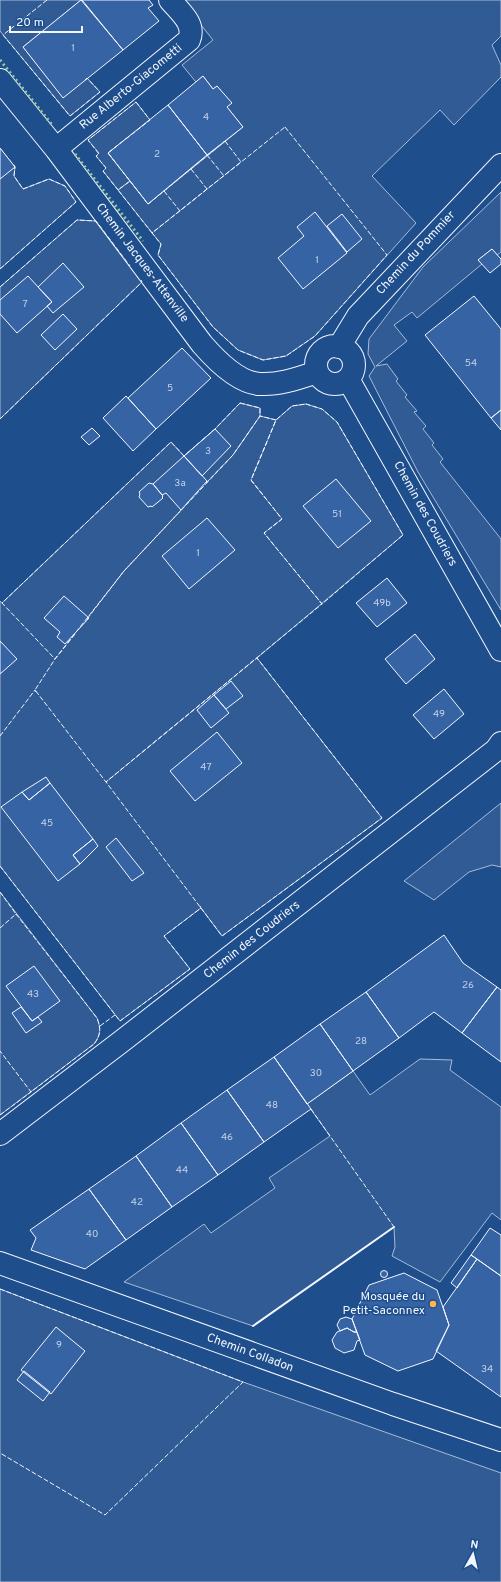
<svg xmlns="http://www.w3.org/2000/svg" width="501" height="1582" font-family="Overpass,sans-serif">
	<rect width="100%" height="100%" fill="#1f4e8c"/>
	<path fill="#305b95" stroke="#a8bbd7" d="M0,0H81L23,47L63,97L87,78L100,92L70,116L0,31Z
		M181,0H501V36L492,45L501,65V77L454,125L440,110L372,176L416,223L315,336L286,356L263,360L238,350L213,327L158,255L161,244L103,171L106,168L96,156L99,153L88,140L136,102L150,120L108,153L148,204L243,127L227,107L231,103L217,86L213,89L203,76L196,82L182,65L213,40Z
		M0,148L15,167L14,176L23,189L49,179L65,186L76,202L0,269Z
		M501,192V252L497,255L492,249L478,260L482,264L417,318L412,312L394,325L407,341L376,366L387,364L398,379L396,381L407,395L405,397L417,411L414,412L426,426L423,429L434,443L432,445L443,459L440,462L501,539V610L418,472L369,376L375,367L368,354L369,339L423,267Z
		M77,220L96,221L142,282L0,419V287Z
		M240,403L260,408V416L276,420L292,406L306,404L322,409L337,422L403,535L257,658L382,818L222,936L201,908L164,936L190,969L120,1021L0,866V601L2,603L171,442L184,456L215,429Z
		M501,803V867L492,865L469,872L434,900L404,881Z
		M0,892L97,1018C101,1028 101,1035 94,1044L0,1115Z
		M420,1059L452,1060L450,1070L501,1107V1220L492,1213L440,1282L392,1256L395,1247L394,1227L253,1326L124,1282L204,1224L211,1233L275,1188L269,1178L330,1136L307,1104L353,1071L370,1095Z
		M0,1289L243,1382L501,1473V1582H0Z"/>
	<path fill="#3563a3" stroke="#f2f6ff" d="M81,0L123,50L63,98L23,47Z
		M82,0H149L153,5L148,8L159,21L123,50Z
		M203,76L213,89L217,86L232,103L227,107L243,127L207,155L168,105Z
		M168,105L207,155L148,204L108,153Z
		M0,148L15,167L0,179Z
		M315,212L347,253L303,289L278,258L304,236L297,227Z
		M342,214L362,239L347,252L327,226Z
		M492,249L501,259V264L490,273L478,260Z
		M63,263L84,287L53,313L47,306L52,302L38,287Z
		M28,276L52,302L17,333L0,314V300Z
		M474,296L501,329V410L491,418L425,335Z
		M63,314L77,329L55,350L41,335Z
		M182,348L211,378L156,429L128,398Z
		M126,396L156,429L133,451L103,418Z
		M501,410V430L491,418Z
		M92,428L100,436L89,445L81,437Z
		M215,429L231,446L202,476L184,456Z
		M184,456L207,481L181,510L166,493L162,495L153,484Z
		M336,479L371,521L338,548L303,506Z
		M149,483L153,484L163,496L162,497L163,498L152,507L151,506L148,507L139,497L140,494L139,492Z
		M207,518L235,550L189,589L162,556Z
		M387,578L407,603L377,627L356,603Z
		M64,596L89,618L65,644L57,637L60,632L44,618Z
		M415,634L435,659L406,684L385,659Z
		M0,641L17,659L0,674Z
		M231,681L243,696L226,709L214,695Z
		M444,689L464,714L434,739L413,715Z
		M214,695L229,713L211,728L197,710Z
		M217,732L242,763L195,801L170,771Z
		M46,777L50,783L29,800L22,792Z
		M50,783L93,839L73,855L80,864L58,881L1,807L22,792L29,800Z
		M116,838L144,873L132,881L106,847Z
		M93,839L98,846L80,864L73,855Z
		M444,935L463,963L497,987L462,1033L434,1012L399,1038L366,992Z
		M34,966L60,1001L32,1021L6,986Z
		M497,987L501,990V1062L462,1033Z
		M366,992L399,1038L353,1071L320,1024Z
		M21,1007L32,1021L38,1017L42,1022L26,1033L12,1013Z
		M320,1024L353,1071L307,1104L274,1057Z
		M274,1057L311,1109L264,1142L227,1090Z
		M227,1090L264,1142L218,1175L181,1123Z
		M181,1123L218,1175L172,1207L136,1156Z
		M136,1156L172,1207L126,1240L89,1189Z
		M89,1189L126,1240L85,1269L31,1250L36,1238L30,1230Z
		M490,1228L501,1235V1276L471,1255Z
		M471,1255L477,1259L457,1288L451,1283Z
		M477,1259L501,1276V1397L436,1351L449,1325L443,1307Z
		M380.5 1274a3.5 3.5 0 1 1 7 0a3.5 3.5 0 1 1-7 0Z
		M404,1273L437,1290L449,1325L433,1359L398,1371L365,1355L352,1319L369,1285Z
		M346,1317L352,1319L357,1332H354L347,1328L340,1331L337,1325L340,1319Z
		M56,1327L85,1351L51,1394L21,1370Z
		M347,1328L354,1332H357L360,1340L357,1341L354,1350L344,1353L335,1348L332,1340L337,1332Z
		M24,1371L50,1392L43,1401L17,1380Z"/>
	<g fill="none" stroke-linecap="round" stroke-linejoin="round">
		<g stroke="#f2f6ff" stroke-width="24">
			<path id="minor" d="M0,80L56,149L202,344C215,359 238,383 260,384C280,385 299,378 317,372
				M56,149L189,40C196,24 180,12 170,0
				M316 365a19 19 0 1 1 38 0a19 19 0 1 1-38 0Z
				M339,347L358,316L501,165
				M348,379L501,650
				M0,1134L122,1041L496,750L501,743
				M0,1263L393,1404L501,1440"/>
		</g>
		<use href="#minor" stroke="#1f4e8c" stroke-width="22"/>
		<path stroke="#97c8a6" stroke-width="3" stroke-dasharray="2 3" stroke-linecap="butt" d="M0,60L53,126
			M75,154L143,241"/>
		<path stroke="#f2f6ff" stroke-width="1" stroke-dasharray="5 2" stroke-linecap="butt" d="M47,0L3,35L70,116L100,92L87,78L85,80
			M136,102L150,120L108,153L130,181L118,190L103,171L106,168L96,156L99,154L88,140Z
			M285,127L387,255L315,336L286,356L263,360L238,350L213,327L158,255L161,244L152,233Z
			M225,141L241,162L152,233L118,190L130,181L148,204Z
			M207,155L224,176
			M191,169L207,189
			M164,191L180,211
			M0,269L76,202L65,186L49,179L23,189L14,176L15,167L14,165
			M0,287L77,220L96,221L130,266
			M240,403L260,408V416L233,455L124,571L55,659L2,603L171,442L184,456L215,429Z
			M306,404L322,409L337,422L403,535L322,604L264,533L282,519L251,480L276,420L292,406Z
			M0,419L142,282L141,280
			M206,483L233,455L260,416L276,420L251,480L282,519L264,533L322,604L106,782L222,936L382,818L257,658
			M87,619L124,571L183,508
			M75,634L55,659L35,690L106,782L257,658
			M0,736L35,690L36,692
			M0,866L120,1021L190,969L164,936L201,908L200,906
			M0,892L16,914L15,915
			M0,928L16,914L97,1018C101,1028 101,1035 94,1044L31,1092L0,1051
			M100,1026L115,1015
			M311,1109L394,1227
			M0,1115L31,1092L30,1091
			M0,1289L243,1382L105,1515L0,1453"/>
		<path stroke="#f2f6ff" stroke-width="2" d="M253,1326L394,1227"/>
	</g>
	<circle fill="#ffb74d" stroke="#1f4e8c" stroke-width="1.5" cx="433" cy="1304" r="4"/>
	<g text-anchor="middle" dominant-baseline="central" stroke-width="3" stroke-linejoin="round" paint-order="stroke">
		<g font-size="10" fill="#c3d1e8">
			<text x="73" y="48">1</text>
			<text x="206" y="117">4</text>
			<text x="157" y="154">2</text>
			<text x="317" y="260">1</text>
			<text x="25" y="304">7</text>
			<text x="471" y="363">54</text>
			<text x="170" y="388">5</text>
			<text x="208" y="451">3</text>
			<text x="180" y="483">3a</text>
			<text x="337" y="514">51</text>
			<text x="198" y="553">1</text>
			<text x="382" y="603">49b</text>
			<text x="439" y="714">49</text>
			<text x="206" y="767">47</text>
			<text x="47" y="823">45</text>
			<text x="468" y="985">26</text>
			<text x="33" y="994">43</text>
			<text x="361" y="1041">28</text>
			<text x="316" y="1073">30</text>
			<text x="272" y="1105">48</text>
			<text x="227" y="1137">46</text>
			<text x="182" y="1170">44</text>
			<text x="137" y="1202">42</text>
			<text x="92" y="1234">40</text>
			<text x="59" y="1345">9</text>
			<text x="487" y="1369">34</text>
		</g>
		<g font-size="12" fill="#f2f6ff" stroke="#1f4e8c">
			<text transform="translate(131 87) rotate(-39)">Rue Alberto-Giacometti</text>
			<text transform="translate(416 253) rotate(-47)">Chemin du Pommier</text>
			<text transform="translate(142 263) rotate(53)">Chemin Jacques-Attenville</text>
			<text transform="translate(425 514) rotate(61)">Chemin des Coudriers</text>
			<text transform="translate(252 940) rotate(-38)">Chemin des Coudriers</text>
			<text transform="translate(250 1353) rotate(20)">Chemin Colladon</text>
		</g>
		<g font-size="12" fill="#f2f6ff" stroke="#1f4e8c" text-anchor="end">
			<text x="425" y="1297">Mosquée du<tspan x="425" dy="14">Petit-Saconnex</tspan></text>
		</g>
	</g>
	<g transform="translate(473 1554) rotate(8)" stroke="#1f4e8c" stroke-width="3" paint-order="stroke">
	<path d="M0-3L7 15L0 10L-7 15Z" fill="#f2f6ff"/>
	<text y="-6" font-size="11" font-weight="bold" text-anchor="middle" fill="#f2f6ff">N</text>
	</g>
	<path d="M10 26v6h72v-6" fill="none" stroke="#f2f6ff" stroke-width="2"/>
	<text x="16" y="26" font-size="12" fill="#f2f6ff" stroke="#1f4e8c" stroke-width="3" paint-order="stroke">20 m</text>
</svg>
